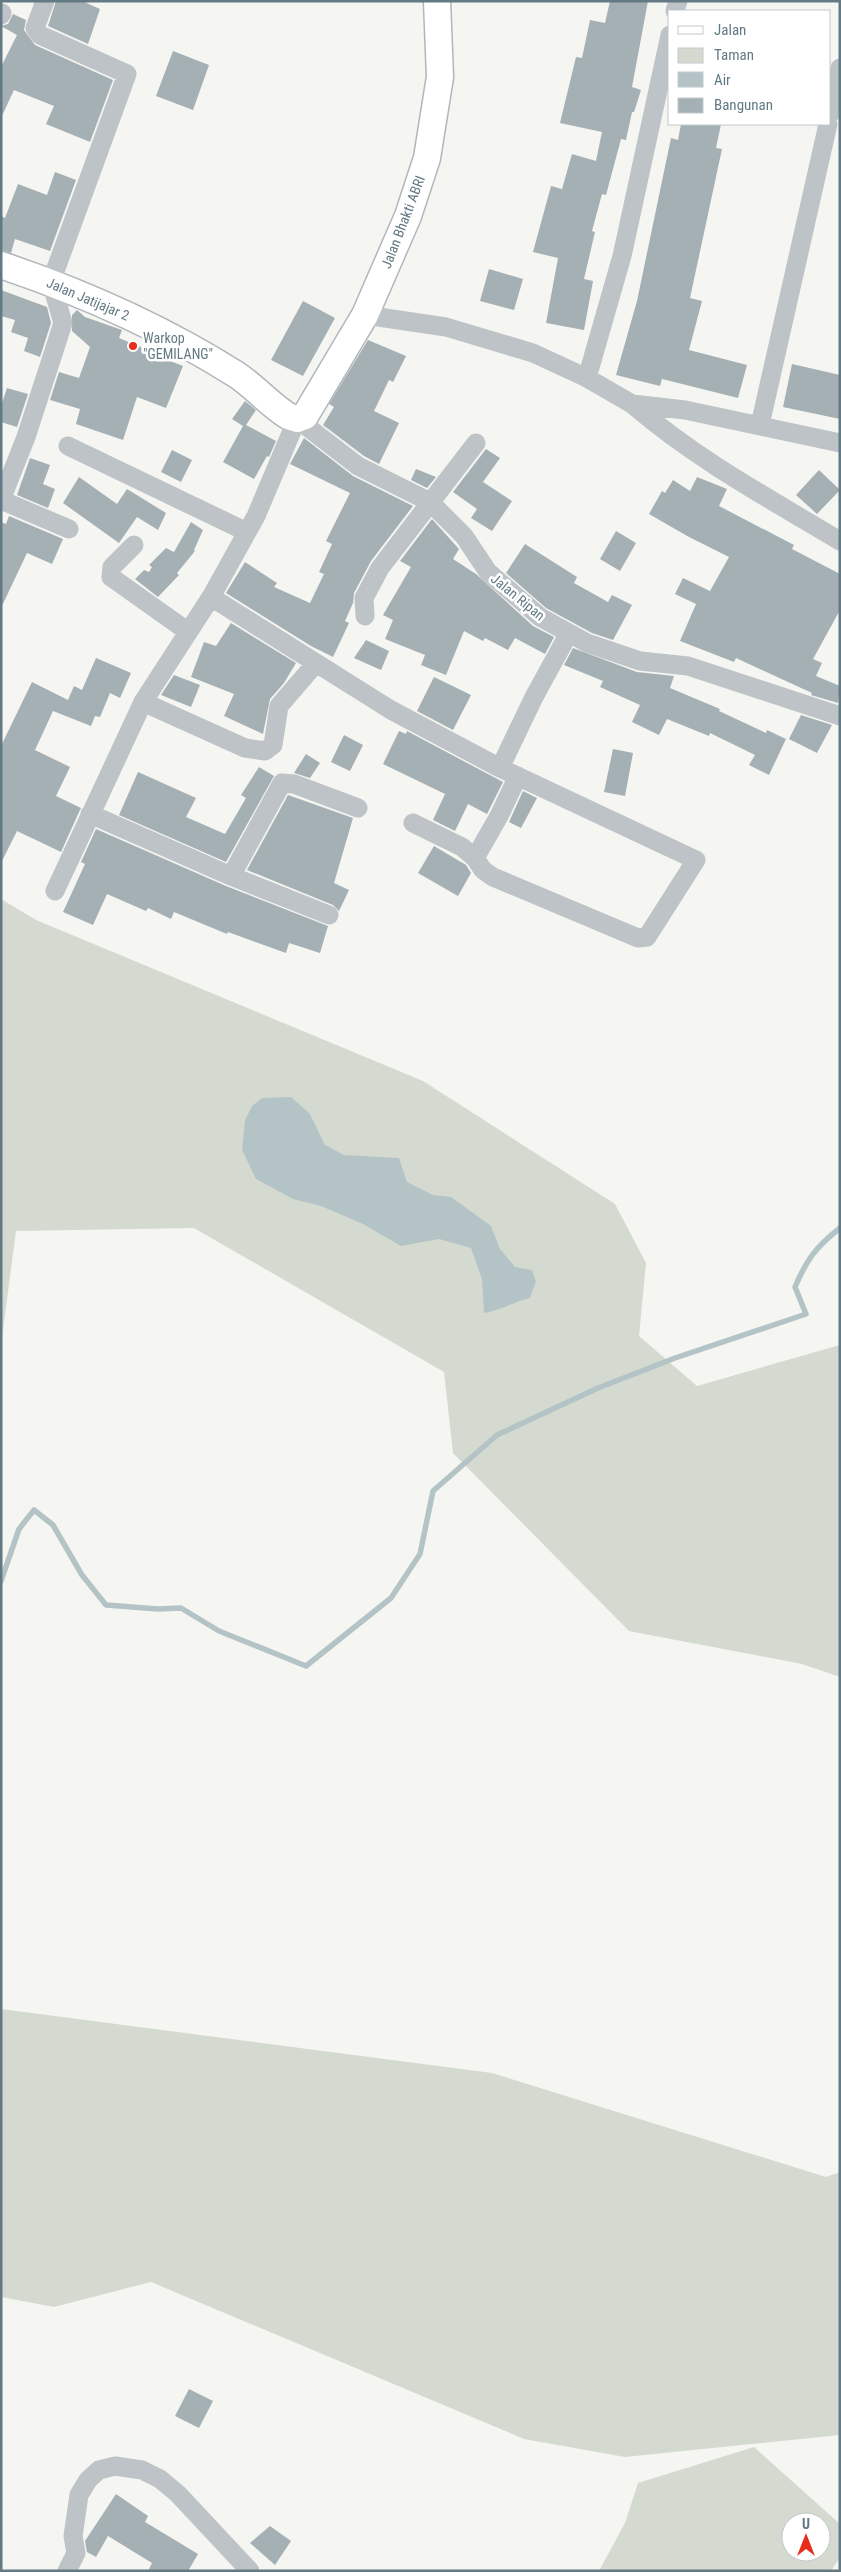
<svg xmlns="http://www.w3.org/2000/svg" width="841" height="2572" font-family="'Roboto Condensed',sans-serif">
	<rect width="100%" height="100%" fill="#f5f5f1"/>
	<path fill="#d5dad0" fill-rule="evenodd" d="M1,899L36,920L423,1081L615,1204L646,1263L639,1336L697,1386L840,1345V1677L802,1664L629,1631L453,1453L444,1372L194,1228L16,1231L1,1345Z
		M1,2009L492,2073L826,2177L840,2172V2435L625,2457L524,2439L151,2282L54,2307L1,2297Z
		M754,2447L840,2524V2557L831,2571H599L625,2523L638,2483ZM791,2522H821V2552H791Z"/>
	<path fill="#b4c4c6" d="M291,1097L310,1114L325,1145L344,1155L399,1158L407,1182L433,1195L451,1197L491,1226L500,1249L515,1267L532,1270L536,1281L530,1298C514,1302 501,1310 484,1313L482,1279L471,1248L439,1239L401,1246L363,1224L321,1206L293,1199L256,1179L242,1150L245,1120L252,1106L262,1098Z"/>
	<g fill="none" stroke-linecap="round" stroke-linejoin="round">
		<path stroke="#b4c4c6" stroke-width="5.5" d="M1,1581L19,1529L34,1510L53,1525L82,1575L106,1605L158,1609L181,1608L219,1631L306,1666L391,1598L420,1554L433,1491L497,1435L598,1388L675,1358L806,1314L795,1287C807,1259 816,1247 840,1228"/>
	</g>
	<path fill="#a5b0b4" d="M56,1H82L100,9L88,44L48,26Z
		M610,1H648L632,87L641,90L634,112H632L626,140L621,139L606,195L602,194L592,231L595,232L584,279L593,281L584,330L546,323L558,258L533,252L551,186L562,189L572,154L596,161L602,132L560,123L576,57L582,58L590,20L605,23Z
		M13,14L26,20L24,30L35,45L113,80L90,142L46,124L54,106L14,90L1,118V67L17,35L1,26L8,24Z
		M173,51L209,65L193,110L156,96Z
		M681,124H721L716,148L722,149L690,298L702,301L689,350L747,365L738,398L662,379L660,386L616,375L637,301L671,138L678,140Z
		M55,172L76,180L50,251L15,239L11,253L1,250V216L5,218L18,184L47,195Z
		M489,269L523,279L514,310L480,301Z
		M1,290L47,307L51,323L40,357L24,351L28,338L11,332L15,320L1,316Z
		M303,301L335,318L303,376L271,360Z
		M77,310L85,317L122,330L119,338L143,348L142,350L183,366L166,408L137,397L123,440L76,424L80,409L50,400L59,372L79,378L90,347L72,331V315Z
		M368,340L406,356L393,382L389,380L374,411L399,423L379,464L364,456L323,425L334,407L329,404Z
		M792,364L840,375V419L783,407Z
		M7,388L28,394L17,427L1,422V406Z
		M245,401L256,410L246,425L276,441L269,457L267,456L254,479L223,462L243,426L232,419Z
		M304,438L353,476L413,506L371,561L354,593L353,603L345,621L349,623L333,657L311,646L226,593L245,562L277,583L274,587L310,603L324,574L319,572L332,544L326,541L350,493L290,464Z
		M486,449L500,458L483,482L512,501L492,531L471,518L477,509L453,492Z
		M172,450L192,460L181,482L161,472Z
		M30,458L50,465L43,484L55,489L48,508L17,495Z
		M416,469L436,477L427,488L411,480Z
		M819,470L840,490L817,514L796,495Z
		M79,477L117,504L127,489L166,513L158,530L137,517L119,543L63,503Z
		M697,477L727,489L719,506L794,545L792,549L840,574V610L813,659L822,663L816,676L840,686L838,703L811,695L812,693L736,658L734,662L680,641L696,604L675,594L683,578L710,591L729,557L689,537L649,514L662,491L665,493L673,480L690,491Z
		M9,516L63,539L52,564L27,553L1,608V522L6,524Z
		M432,519L459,549L453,559L476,574L533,626L554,637L545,654L515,638L508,650L485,638L483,641L464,631L446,675L421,665L425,655L385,639L393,620L383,615L411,567L400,561Z
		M191,522L203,530L194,550L195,551L177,573L179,575L158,597L135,579L144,570L149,572L152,567L149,565L166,548L174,552Z
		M616,531L636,543L620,571L600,559Z
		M525,544L577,577L574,583L608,602L612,595L632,605L613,640L592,633L546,608L506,573Z
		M231,623L296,663L284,683L270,699L263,734L224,716L234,694L191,677L204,642L216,646Z
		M366,640L389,651L381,670L354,658Z
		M573,648L637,672L674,676L670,688L720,709L719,711L766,733L767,730L786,739L769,775L749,765L755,755L710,733L709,736L667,719L659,735L632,722L640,705L600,687L603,681L564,665Z
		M96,658L131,673L120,698L110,693L100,717L95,716L91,726L53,711L35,750L70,767L56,796L81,808L79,812L61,852L17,831L1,863V746L32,682L68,700L74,686L82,690Z
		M174,675L200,685L191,707L161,695Z
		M434,677L471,695L453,730L417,711Z
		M801,715L832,725L817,753L789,739Z
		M399,731L406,734L407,731L503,782L487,814L468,804L455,831L433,820L445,794L383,764Z
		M344,735L363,745L350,771L331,762Z
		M613,749L633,753L625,796L604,792Z
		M306,754L320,763L310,778L294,773Z
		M259,767L274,776L226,862L119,815L138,772L196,798L186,817L225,834L246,798L241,795Z
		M523,791L537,798L521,828L509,822Z
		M288,795L353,818L334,883L349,890L339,911L333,905L247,870Z
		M96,829L226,886L328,926L320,953L289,943L286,953L228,932L227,934L174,912L171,919L148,908L146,911L107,894L93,925L63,912L85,864L81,862Z
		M434,846L466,865L471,873L458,896L418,873Z
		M189,2389L213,2401L199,2428L175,2416Z
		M116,2494L148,2516L145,2522L198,2554L188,2571H148L152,2563L108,2536L96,2557L87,2552L85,2541Z
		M270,2526L291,2541L275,2565L250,2543Z"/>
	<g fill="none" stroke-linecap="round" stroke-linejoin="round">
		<g stroke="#b0b7bb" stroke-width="29">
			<path id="secondary" d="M1,265C84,293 163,328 237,375C255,387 269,404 288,416L297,419L305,416L365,315L408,216L427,158L440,77L437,1"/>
		</g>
		<path stroke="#bdc3c6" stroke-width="19" d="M675,11L678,1
			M1,15L2,13
			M830,114L840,68
			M365,315L446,327L533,353L587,378L632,404L685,410L840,443
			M587,378L622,256L670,35
			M632,404C696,459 768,498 840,541
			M760,425L828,124
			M68,446L247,532
			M1,500L26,437L63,323L51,282L127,74L40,35L35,28L45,1
			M1,500L69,529
			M134,545L112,567L111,577L187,631
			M365,616L364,598L380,568L476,443
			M143,702L245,748L265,751L273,745L279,706L316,663
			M500,768L534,697L569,633
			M90,814L231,876L329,915
			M413,823L462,847L475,858L499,816L518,776
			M475,858L483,870L493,877L638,938L647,937L696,860L500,768L391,710L211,597L256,516L297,419L358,466L430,502L464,536L488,572L540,617L587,643L640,661L688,666L840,716
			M231,876L282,783L294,784L358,808
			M55,891L143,702L211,597
			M67,2571L76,2553L73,2536L79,2495L88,2480L99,2470L115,2466L142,2470L160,2479L178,2494L250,2571"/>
		<use href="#secondary" stroke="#fff" stroke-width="26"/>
	</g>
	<circle fill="#e92d1d" stroke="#fff" stroke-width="2" cx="133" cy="346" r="5"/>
	<g text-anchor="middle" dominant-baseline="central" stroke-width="5" stroke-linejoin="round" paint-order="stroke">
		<g font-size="14" fill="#637a84" stroke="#fff">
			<text transform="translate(403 222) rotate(-69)">Jalan Bhakti ABRI</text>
			<text transform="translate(88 299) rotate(23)">Jalan Jatijajar 2</text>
			<text transform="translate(518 597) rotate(39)">Jalan Ripan</text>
		</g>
		<g font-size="14" fill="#637a84" stroke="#fff" text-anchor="start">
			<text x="143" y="338">Warkop<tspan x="143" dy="16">"GEMILANG"</tspan></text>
		</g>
	</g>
	<rect width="841" height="2572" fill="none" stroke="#637a84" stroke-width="5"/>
	<rect x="668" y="10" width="162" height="115" fill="#ffffff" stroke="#c1cace"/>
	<rect x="678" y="26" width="25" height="8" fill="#ffffff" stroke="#c1cace"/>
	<text x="714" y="35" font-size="15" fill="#637a84">Jalan</text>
	<rect x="678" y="48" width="25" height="15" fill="#d5dad0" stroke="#c1cace"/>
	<text x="714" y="60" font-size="15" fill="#637a84">Taman</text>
	<rect x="678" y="72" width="25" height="15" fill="#b4c4c6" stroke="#c1cace"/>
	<text x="714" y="85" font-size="15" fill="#637a84">Air</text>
	<rect x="678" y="98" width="25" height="15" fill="#a5b0b4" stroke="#c1cace"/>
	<text x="714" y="110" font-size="15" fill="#637a84">Bangunan</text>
	<g transform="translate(806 2537)"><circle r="24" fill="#ffffff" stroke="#c1cace"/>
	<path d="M0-4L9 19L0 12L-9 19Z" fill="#e92d1d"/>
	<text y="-8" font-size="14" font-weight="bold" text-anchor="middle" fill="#637a84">U</text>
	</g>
</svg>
